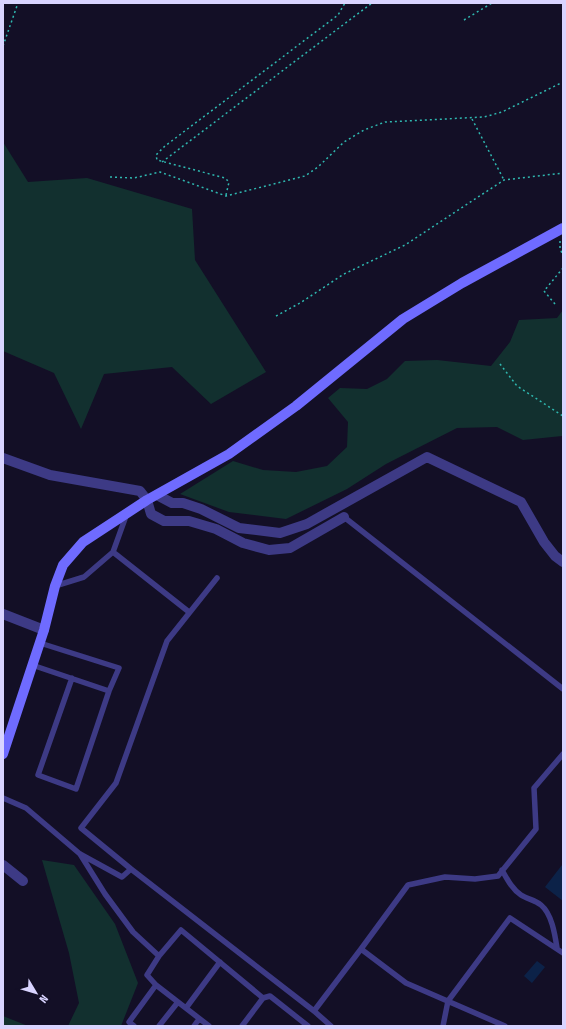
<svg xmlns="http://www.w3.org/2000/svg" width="566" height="1029" font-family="'Fira Sans Condensed',sans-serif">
	<rect width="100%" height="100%" fill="#130f26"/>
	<path fill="#12302f" d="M3,142L28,182L87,178L192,209L195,260L266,372L211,404L172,367L104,374L81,429L54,373L3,351Z
		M563,310L562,436L523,440L497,427L457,428L386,464L347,489L286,519L229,512L180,494L233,461L263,470L296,472L327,466L347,447L348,422L328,398L340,388L367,389L387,379L405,361L437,360L491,366L510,342L519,320L557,318Z
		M42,860L74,865L115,924L138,983L121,1026H68L79,1003L69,953Z
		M3,1016L28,1026H3Z"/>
	<path fill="#0c2248" d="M562,865L563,866V901L545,887Z
		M537,961L545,967L532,983L524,976Z"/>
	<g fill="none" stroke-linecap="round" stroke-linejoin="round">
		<path stroke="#2fb8b0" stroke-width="1.5" stroke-dasharray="2 3" stroke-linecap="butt" d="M464,20L492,3
			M3,46L18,3
			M472,119L504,180
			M162,162L372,3
			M110,177L134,178L160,172L226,196L305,176L318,167L344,142L364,130L385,122L484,117L502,112L563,82
			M226,195L229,182L225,178L157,160L156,155L165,146L338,15L345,3
			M560,241V248L563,256
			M555,304L544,291L563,268
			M276,316L300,303L344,274L405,245L504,180L563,173
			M500,364L517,386L563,416"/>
		<path stroke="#3d3a85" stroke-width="5.5" d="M126,516L113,552L189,612
			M344,517L563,689
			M217,578L167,641L116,783L81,828L131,869L314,1011L361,949L406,983L505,1026
			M55,586L84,577L113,552
			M32,665L109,691L119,668L40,643
			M72,678L38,775L76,789L109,691
			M3,798L26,808L80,854L122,877L131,869
			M80,854L105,894L133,932L159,956L181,930L263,998L242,1026
			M502,870C507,879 512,889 521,895C527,899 535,900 541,905C552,914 555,935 557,948
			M361,949L408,885L445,877L475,879L498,876L536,829L534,788L563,754
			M156,985L209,1026
			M263,998L270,996L308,1026
			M186,1008L220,962
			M314,1011L331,1026
			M134,1026L129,1022L156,985L147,975L159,956
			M159,1026L178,1002
			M194,1026L199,1019
			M443,1026L448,1001L510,918L563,953"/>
		<path stroke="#3d3a85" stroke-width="10" d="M3,458L50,475L140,491L147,500L151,514L164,521H189L216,529L243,543L269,550L290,548L344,517
			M157,495L172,503H183L201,509L239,528L280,533L307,524L427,457L521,502L544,542L555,556L563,562
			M3,614L44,630
			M3,865L23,881"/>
		<path stroke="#6f6bff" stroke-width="10" d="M3,754L44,630L55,586L63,565L83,542L147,500L229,454L296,406L403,319L462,283L563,228"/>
	</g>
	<rect width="566" height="1029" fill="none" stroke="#d9d4ff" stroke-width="8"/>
	<g transform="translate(36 993) rotate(128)" stroke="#130f26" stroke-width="3" paint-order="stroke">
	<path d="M0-3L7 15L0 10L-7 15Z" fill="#d9d4ff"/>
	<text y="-6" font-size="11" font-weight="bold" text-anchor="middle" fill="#d9d4ff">N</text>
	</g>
</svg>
